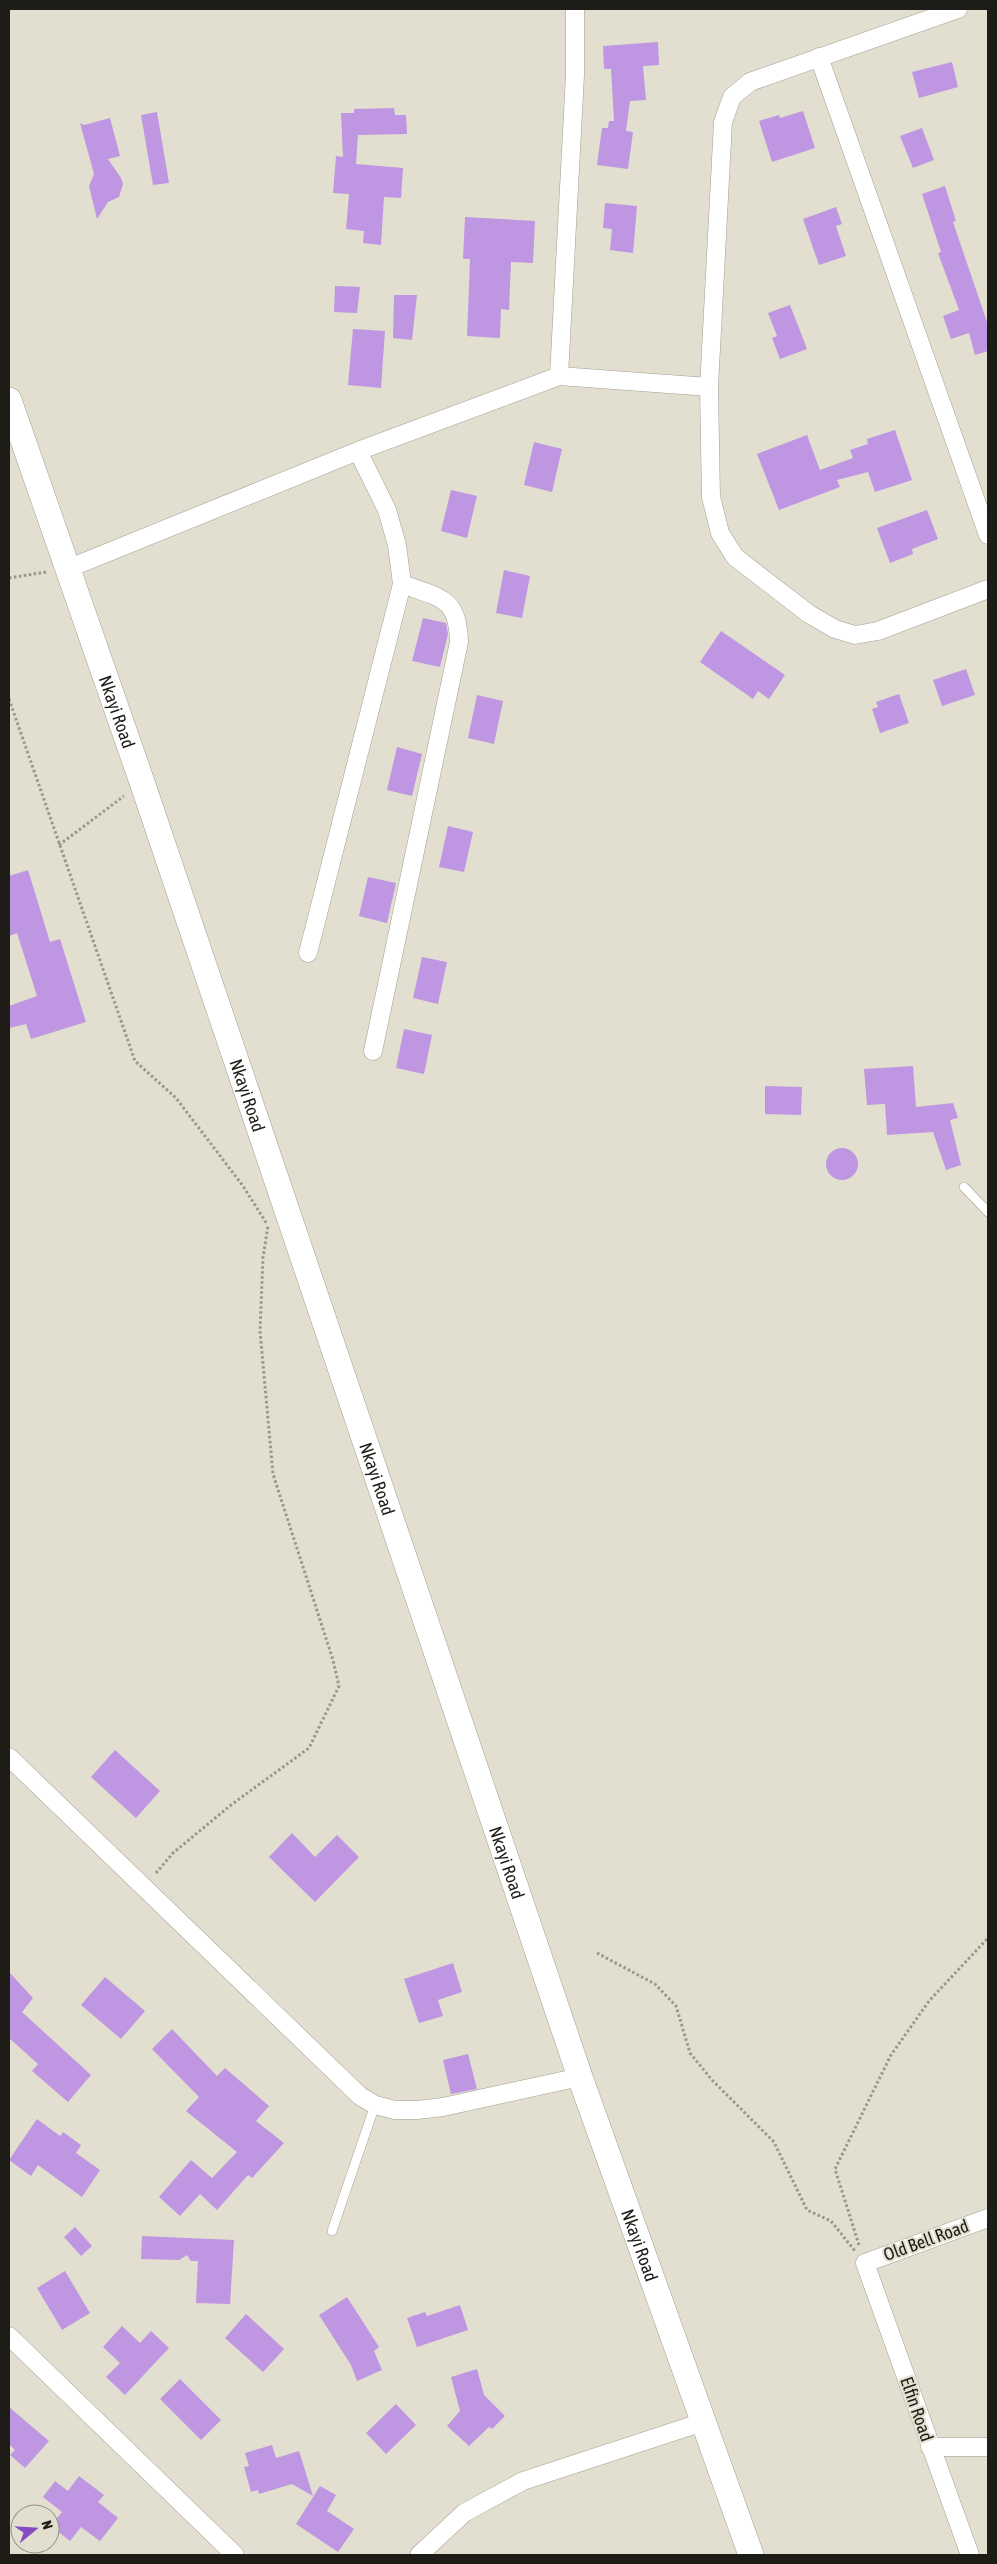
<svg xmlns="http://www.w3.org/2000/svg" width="997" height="2564" font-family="'Asap Condensed',sans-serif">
	<rect width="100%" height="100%" fill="#e2dfd0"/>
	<path fill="#bf96e1" d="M658,42L659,65L643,66L646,100L630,101L626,131L633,132L628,169L597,165L602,128H608L609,121H614L611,69H604L603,46Z
		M952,62L958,87L919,98L912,72Z
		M394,108L395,115H406L407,134L358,135L356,164L403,168L401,198L384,197L381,245L363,243L364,231L346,229L349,194L333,193L336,156L343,157L341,113H354V109Z
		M803,111L815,148L772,162L759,121L779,115L780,118Z
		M157,112L169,183L153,185L141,115Z
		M110,118L120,156L108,159L121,178L123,184L119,197L108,202L97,219L89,186L94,174L80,123L84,125Z
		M922,128L934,160L913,168L900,136Z
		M945,186L956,221L953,222L988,325V351L975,355L969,333L951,339L943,316L959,310L938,253L941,252L922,194Z
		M605,203L637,206L633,253L610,250L612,229L603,228Z
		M836,207L842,224L836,226L846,256L819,265L803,219Z
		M465,217L535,221L533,263L511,262L509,310L501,309L500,338L467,336L470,259H463Z
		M335,286L360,287L357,313L334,312Z
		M394,295H417L412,340L393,338Z
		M790,305L807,349L780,359L772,338L777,336L768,313Z
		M353,329L385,331L381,388L348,385Z
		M895,430L912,480L875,492L868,472L837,480L840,487L779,510L757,454L807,435L820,470L853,458L850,450L868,444L867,439Z
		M534,442L562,449L552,492L524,485Z
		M451,490L477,496L467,538L441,531Z
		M927,510L938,539L912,549L913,554L890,563L877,528Z
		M504,570L530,576L522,618L496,613Z
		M423,618L446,623L448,634L440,667L412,661Z
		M721,631L785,675L769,699L758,691L753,699L700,662Z
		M966,669L975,695L942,706L933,680Z
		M899,694L909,723L880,733L872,709L878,707L876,702Z
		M477,695L503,701L494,744L468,738Z
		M397,747L422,754L412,796L387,790Z
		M448,826L473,832L464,872L439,867Z
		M28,870L50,942L60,939L86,1022L31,1039L26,1024L9,1028V1006L37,996L17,933L9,936V876Z
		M368,877L396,883L387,923L359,916Z
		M422,957L447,962L438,1004L413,998Z
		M404,1029L432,1035L424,1074L396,1068Z
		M913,1066L916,1107L953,1103L958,1118L950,1120L961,1165L946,1170L933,1132L887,1135L885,1104L867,1105L864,1069Z
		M765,1086L802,1087L801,1115L765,1114Z
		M826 1164a16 16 0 1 1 32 0a16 16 0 1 1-32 0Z
		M115,1750L160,1791L136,1818L91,1777Z
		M292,1833L315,1857L337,1835L359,1857L315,1902L269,1857Z
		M453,1963L462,1992L438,2000L443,2016L419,2023L404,1979Z
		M9,1972L33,1998L22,2012L91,2075L68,2102L32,2071L38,2064L9,2038Z
		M105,1977L145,2011L121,2039L81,2005Z
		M172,2029L217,2076L225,2068L269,2106L256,2121L284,2143L252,2178L248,2175L217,2210L200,2194L180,2216L159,2197L191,2160L212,2178L237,2152L186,2111L199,2097L152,2049Z
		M468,2054L477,2089L451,2094L443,2060Z
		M37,2119L60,2136L63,2132L81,2145L76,2153L100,2170L82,2197L38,2165L31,2176L9,2160Z
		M75,2227L92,2246L81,2256L64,2237Z
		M142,2236L234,2240L230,2304L196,2303L198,2261H191L187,2255L179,2260L141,2259Z
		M65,2271L90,2313L62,2330L37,2288Z
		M347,2297L379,2347L374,2351L382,2370L357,2381L351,2365L319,2315Z
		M460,2305L468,2330L417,2347L407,2318L425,2312L427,2316Z
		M246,2314L284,2349L263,2372L225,2338Z
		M122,2326L140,2343L151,2331L169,2348L125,2395L106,2377L120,2363L103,2347Z
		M477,2369L484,2395L505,2416L492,2429L489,2427L469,2446L447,2426L460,2411L451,2377Z
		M180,2379L221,2420L201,2440L160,2399Z
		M396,2404L416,2425L386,2454L366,2433Z
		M9,2407L49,2441L25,2468L10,2455L15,2450L9,2444Z
		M272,2445L276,2458L299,2451L313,2496L292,2484L259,2494L258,2490L251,2492L244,2467L249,2466L245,2453Z
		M79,2476L104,2495L98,2502L118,2518L100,2541L81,2527L70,2541L51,2526L62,2512L43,2497L55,2481L68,2491Z
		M320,2486L336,2495L327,2511L354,2529L338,2552L296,2524Z"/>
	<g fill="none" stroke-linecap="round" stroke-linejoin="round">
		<g stroke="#a29f91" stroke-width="10">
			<path id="lane" d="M964,1187L988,1212
				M332,2231L375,2105"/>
		</g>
		<g stroke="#a29f91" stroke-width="19">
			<path id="street" d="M958,9L750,82L732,97L723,122L709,387L711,497L720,533L735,557L809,614L835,629L855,635L878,631L988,589
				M819,57L988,535
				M559,376L575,75V9
				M67,569L358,451L559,376L709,387
				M308,953L402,584L397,545L387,510L358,451
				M373,1051L459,642C458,596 439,598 402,584
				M9,1757L360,2096L375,2105L395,2110H417L443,2107L580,2077
				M9,2336L235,2555
				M930,2447H988
				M419,2555L464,2513L523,2481L703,2422
				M970,2555L865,2263L988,2218"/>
		</g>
		<g stroke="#a29f91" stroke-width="26">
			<g id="secondary">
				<path id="s1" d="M9,400L142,782L580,2077L751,2555"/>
			</g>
		</g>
		<path stroke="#99978b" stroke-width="3" stroke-dasharray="2.5 2.5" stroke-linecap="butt" d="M9,578L46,572
			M9,699L135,1061L176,1098L243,1186L267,1224
			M59,845L124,796
			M156,1873L173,1853L231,1805L309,1748L339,1686L333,1660L273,1474L260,1331L263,1257L268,1226
			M597,1953L655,1984L676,2006L690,2053L712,2080L774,2142L807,2210L831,2221L855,2251
			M859,2245L835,2169L891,2055L929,2001L988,1938"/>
		<use href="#lane" stroke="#fff" stroke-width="9"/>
		<use href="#street" stroke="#fff" stroke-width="18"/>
		<use href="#secondary" stroke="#fff" stroke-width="25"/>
	</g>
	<g text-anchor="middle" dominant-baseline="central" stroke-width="4" stroke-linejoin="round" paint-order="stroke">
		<g font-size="18" fill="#1d1c16" stroke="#e2dfd0">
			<text stroke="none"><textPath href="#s1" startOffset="330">Nkayi Road</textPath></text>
			<text stroke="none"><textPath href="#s1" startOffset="735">Nkayi Road</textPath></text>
			<text stroke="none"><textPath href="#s1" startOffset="1140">Nkayi Road</textPath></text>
			<text stroke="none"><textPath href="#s1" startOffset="1545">Nkayi Road</textPath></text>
			<text transform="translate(926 2240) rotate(-20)">Old Bell Road</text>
			<text stroke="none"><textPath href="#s1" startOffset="1950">Nkayi Road</textPath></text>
			<text transform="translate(917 2409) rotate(71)">Elfin Road</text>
		</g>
	</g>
	<rect width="997" height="2564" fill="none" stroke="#1d1c16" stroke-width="20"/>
	<g transform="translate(35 2529) rotate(72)"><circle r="24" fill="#e2dfd0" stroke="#939186"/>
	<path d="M0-4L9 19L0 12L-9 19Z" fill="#884cc2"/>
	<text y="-8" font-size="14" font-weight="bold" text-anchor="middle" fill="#1d1c16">N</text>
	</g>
</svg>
